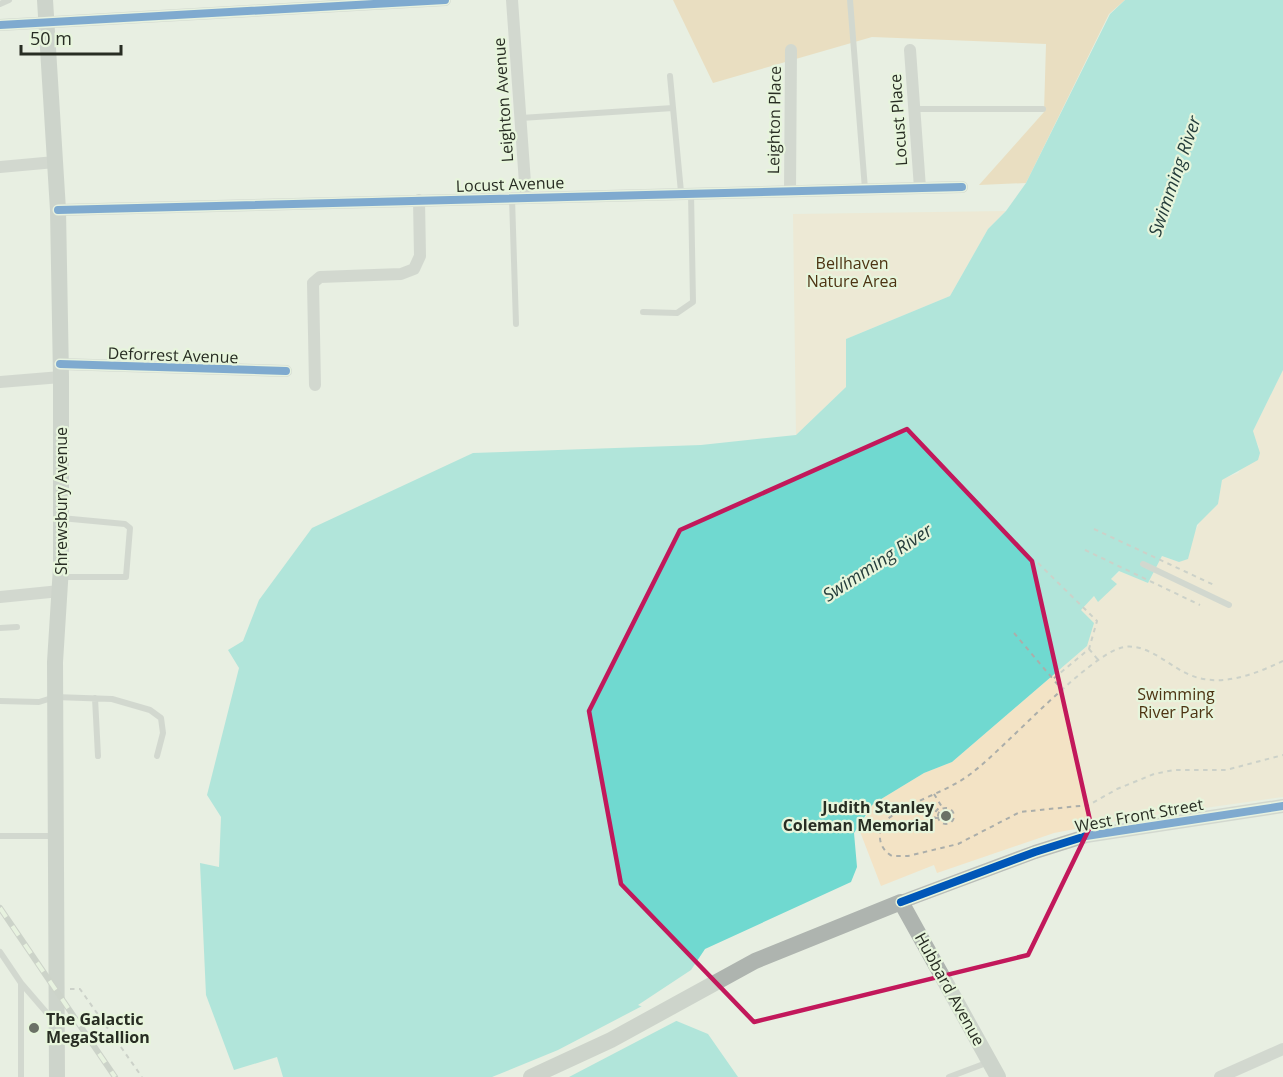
<svg xmlns="http://www.w3.org/2000/svg" width="1283" height="1077" font-family="'Open Sans',sans-serif">
	<rect width="100%" height="100%" fill="#e8efe2"/>
	<path fill="#f3e3c5" d="M1006,211L988,229L950,296L846,339V387L796,435L793,214Z
		M1283,370V797L1127,819L1054,833L937,873L934,865L881,886L859,829L873,804L924,773L952,762L1087,646L1080,610L1094,596L1098,601L1116,584L1111,579L1120,571L1148,583L1162,556L1179,562L1201,520L1218,504L1222,479L1238,473L1259,447L1253,436V431Z"/>
	<path fill="#eacb99" d="M673,0H1125L1109,14L1026,183L979,185L1044,112L1046,44L872,37L713,83Z"/>
	<path fill="#70d9d0" d="M1125,0H1283V370L1253,431L1260,453L1258,460L1222,480L1218,504L1197,525L1188,559L1179,562L1162,556L1148,583L1119,571L1111,579L1117,584L1098,602L1094,596L1081,610L1094,623L1087,646L952,762L924,773L873,804L854,833L857,867L851,882L705,949L691,970L638,1005L708,1034L738,1077H283L277,1057L234,1070L206,995L200,863L219,867L221,817L207,795L239,668L228,650L243,641L259,600L312,528L473,453L701,445L796,435L846,387V339L950,296L988,229L1006,211L1026,183L1110,14Z"/>
	<path fill="#e8efe2" d="M644,1005L680,1019L569,1077H492L558,1050Z"/>
	<g fill="none" stroke-linecap="round" stroke-linejoin="round">
		<path stroke="#abaeaa" stroke-width="2" stroke-dasharray="4.5 4.5" stroke-linecap="butt" d="M1094,529L1214,585
			M1085,550L1200,605
			M1038,563L1097,621L1089,649L1053,679L1063,691
			M1014,633L1053,679
			M1089,649L1099,661
			M1283,661C1255,674 1221,688 1190,675C1170,667 1148,643 1124,647C1090,653 1006,747 973,772C947,793 911,800 885,821C876,833 879,849 892,856H908L958,844L1020,812L1089,805L1117,789L1154,774L1174,770H1226L1283,755
			M934,794L942,807
			M938 816a8 8 0 1 1 16 0a8 8 0 1 1-16 0Z
			M938,818H935L936,811L941,806
			M70,989H80L142,1077"/>
		<path stroke="#b9bdb9" stroke-width="6" d="M850,0L865,189
			M0,4L9,0
			M670,76L681,192
			M915,109H1043
			M521,118L673,108
			M512,198L516,324
			M643,312L677,313L693,302L691,193
			M1143,564L1229,605
			M61,577H126L130,528L125,524L61,518
			M0,628L17,627
			M95,698L98,756
			M0,701L39,702L55,697L112,699L150,710L161,718L163,733L157,756
			M0,836H53
			M0,952L21,983V1077
			M21,983L52,1019
			M949,1077L989,1062"/>
		<path stroke="#b9bdb9" stroke-width="12" d="M512,0L526,197
			M0,25L445,0
			M910,50L920,188
			M0,167L55,162
			M790,190L791,50
			M58,210L962,187
			M60,364L286,371
			M0,382L61,377
			M315,385L313,283L320,277L401,274L414,269L420,256L419,200
			M0,597L60,591
			M1220,1077L1283,1049"/>
		<path stroke="#b9bdb9" stroke-width="14" d="M901,902L1035,852L1086,836L1283,806"/>
		<path stroke="#aeb4af" stroke-width="16" d="M45,0L58,210L61,377V567L55,662L57,1077
			M531,1077L611,1040L755,961L901,902L998,1077"/>
		<g stroke="#acb1aa" stroke-width="6">
			<path id="rail" d="M0,908L115,1077"/>
		</g>
		<use href="#rail" stroke="#e7f5dc" stroke-width="4" stroke-dasharray="11" stroke-linecap="butt"/>
		<g stroke="#e7f5dc" stroke-width="11">
			<path id="cycleway" d="M0,25L445,0
				M58,210L962,187
				M60,364L286,371
				M901,902L1035,852L1086,836L1283,806"/>
		</g>
		<use href="#cycleway" stroke="#0057b8" stroke-width="8"/>
	</g>
	<path d="M0 0H1283V1077H0ZM907,429L1032,561L1091,825L1028,955L754,1022L621,884L589,711L680,530Z" fill="#e8efe2" fill-opacity=".55" fill-rule="evenodd"/>
	<path fill="none" stroke="#c2185b" stroke-width="4.5" stroke-linejoin="round" d="M907,429L1032,561L1091,825L1028,955L754,1022L621,884L589,711L680,530Z"/>
	<g fill="#6b7166" stroke="#e7f5dc" stroke-width="2">
		<circle cx="946" cy="816" r="6"/>
		<circle cx="34" cy="1028" r="6"/>
	</g>
	<g text-anchor="middle" dominant-baseline="central" stroke-width="4.5" stroke-linejoin="round" paint-order="stroke">
		<g font-size="16" fill="#282d23" stroke="#e7f5dc">
			<text transform="translate(503 100) rotate(-94)">Leighton Avenue</text>
			<text transform="translate(774 120) rotate(-89)">Leighton Place</text>
			<text transform="translate(898 120) rotate(-94)">Locust Place</text>
			<text transform="translate(510 184) rotate(-2)">Locust Avenue</text>
			<text transform="translate(173 355) rotate(2)">Deforrest Avenue</text>
			<text transform="translate(61 501) rotate(-90)">Shrewsbury Avenue</text>
			<text transform="translate(1139 815) rotate(-10)">West Front Street</text>
			<text transform="translate(950 989) rotate(61)">Hubbard Avenue</text>
		</g>
		<g font-size="16" fill="#4d3412" stroke="#e7f5dc">
			<text x="852" y="263">Bellhaven<tspan x="852" dy="18">Nature Area</tspan></text>
			<text x="1176" y="694">Swimming<tspan x="1176" dy="18">River Park</tspan></text>
		</g>
		<g font-size="16" font-weight="bold" fill="#282d23" stroke="#e7f5dc" text-anchor="end">
			<text x="934" y="807">Judith Stanley<tspan x="934" dy="18">Coleman Memorial</tspan></text>
			<text x="46" y="1019" text-anchor="start">The Galactic<tspan x="46" dy="18">MegaStallion</tspan></text>
		</g>
		<g font-size="18" font-style="italic" fill="#253d3b" stroke="#e7f5dc">
			<text transform="translate(1174 176) rotate(-71)">Swimming River</text>
			<text transform="translate(877 562) rotate(-33)">Swimming River</text>
		</g>
	</g>
	<path d="M21 45v9h100v-9" fill="none" stroke="#282d23" stroke-width="3"/>
	<text x="30" y="45" font-size="18" fill="#282d23" stroke="#e7f5dc" stroke-width="4.5" paint-order="stroke">50 m</text>
</svg>
